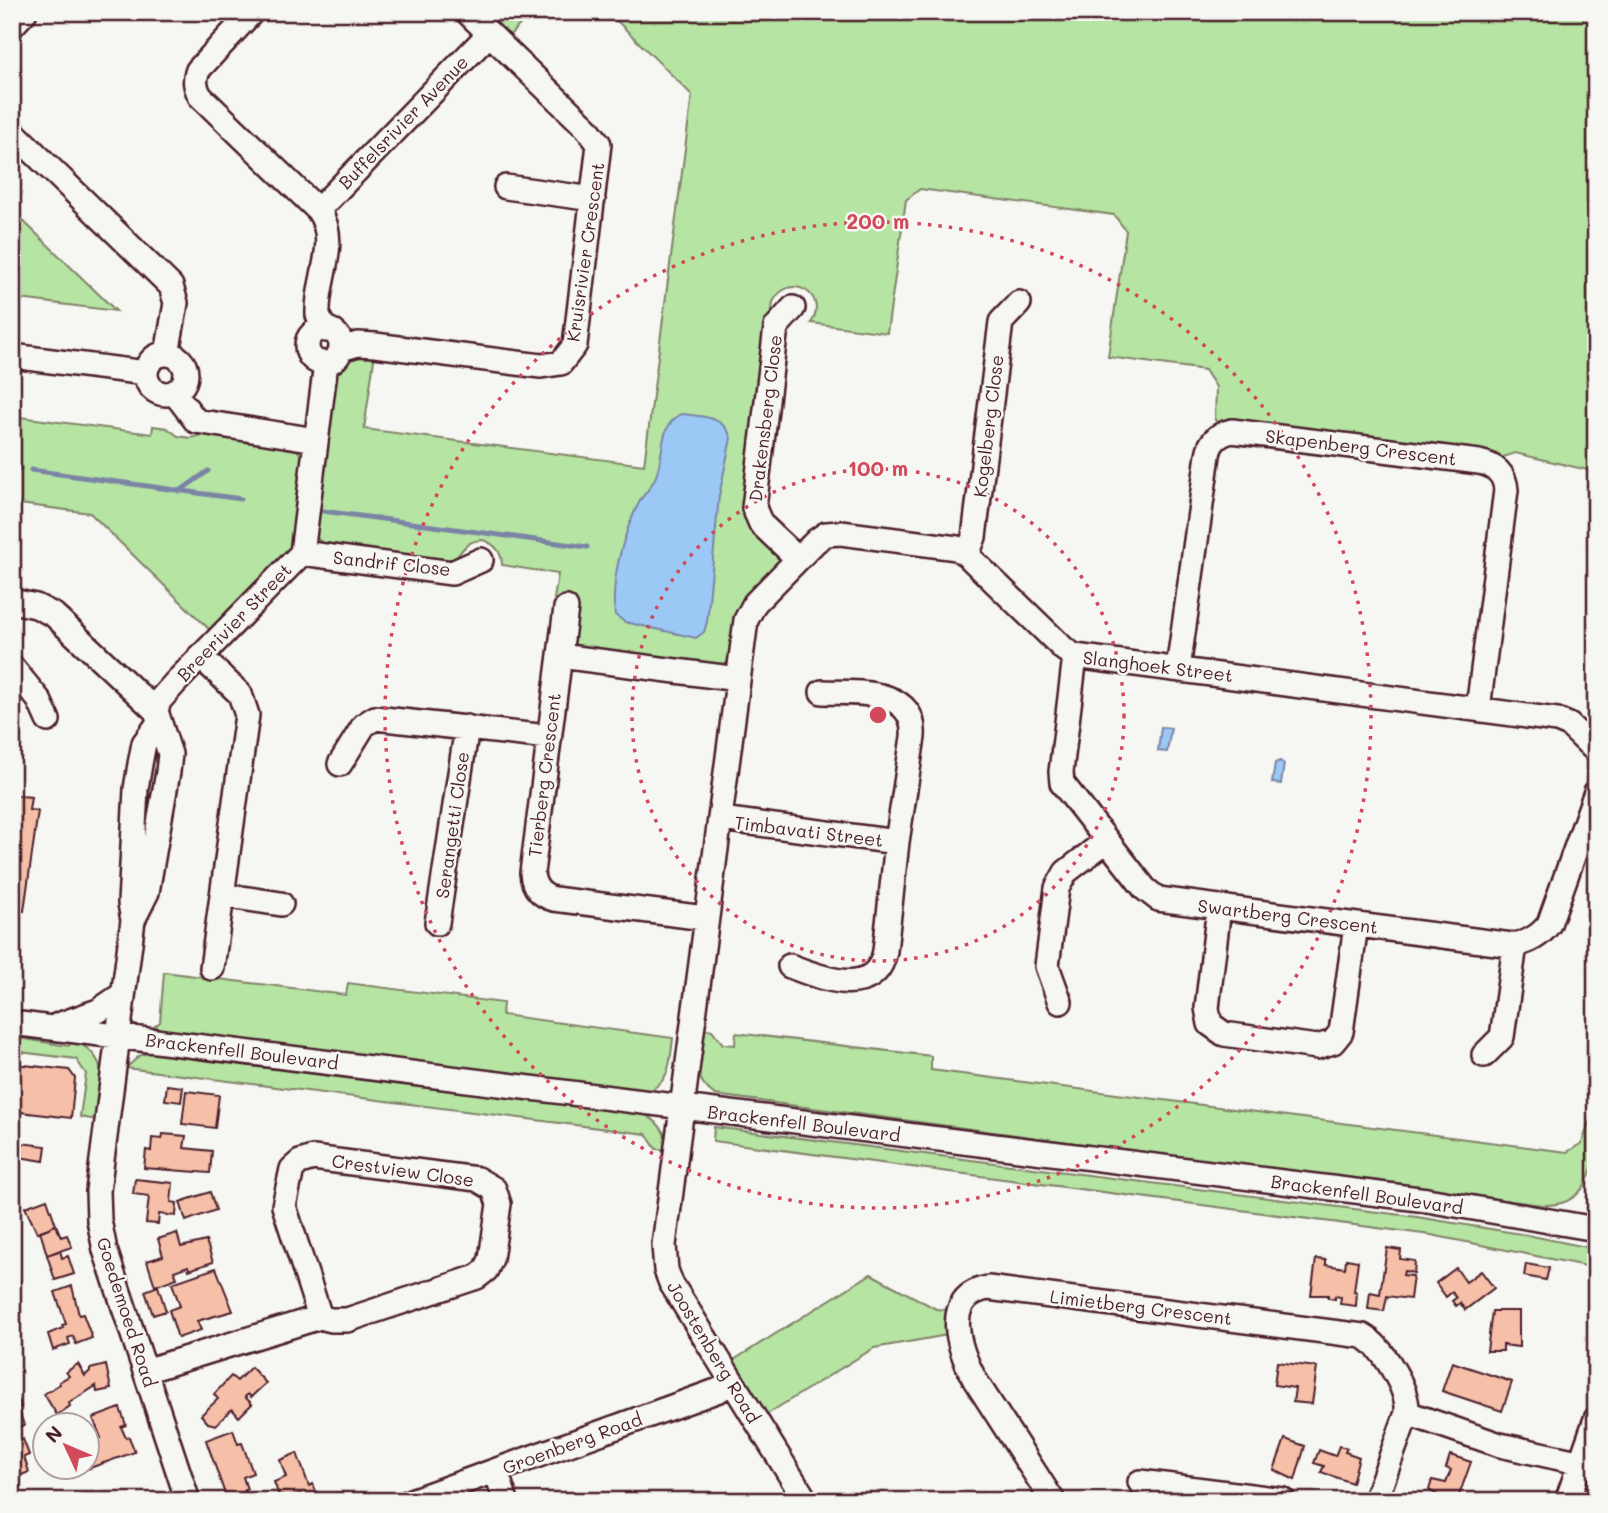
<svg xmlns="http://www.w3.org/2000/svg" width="1608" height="1513" font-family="Mali,sans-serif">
	<rect width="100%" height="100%" fill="#f6f6f2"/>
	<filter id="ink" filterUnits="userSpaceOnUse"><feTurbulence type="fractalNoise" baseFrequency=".0143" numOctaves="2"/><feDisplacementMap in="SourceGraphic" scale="14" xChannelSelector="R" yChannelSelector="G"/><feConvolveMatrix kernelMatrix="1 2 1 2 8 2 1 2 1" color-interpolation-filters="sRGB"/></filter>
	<g filter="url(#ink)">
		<path fill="#b5e4a3" stroke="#808267" stroke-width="2" d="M496,12H532L505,40L486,22Z
			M608,12H1596V472L1515,453L1495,460L1222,425L1215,420L1216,387L1205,370L1108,357L1126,231L1114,215L920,189L906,200L887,333L811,323C830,295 789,270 773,302L746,508L779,556V561L726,664L722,667L578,648L572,639L575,601L554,599L558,574L502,565C502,551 495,544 483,540C463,540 463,554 449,563L325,547L313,533L334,372L355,353H375L364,429L644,465L692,95Z
			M12,210L116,311L12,298Z
			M12,416L152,434L153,426L167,428L178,436L190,438L210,433L294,446L303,458L293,548L213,633L90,513L12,503Z
			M164,972L346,995L348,983L503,1003L502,1015L673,1038C670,1061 671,1084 645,1092L165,1032L155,1026L160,1022Z
			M701,1028L712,1030L723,1044L735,1045L736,1033L931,1056V1070L1567,1152L1582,1143L1596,1102C1596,1144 1601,1208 1542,1205L715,1095C689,1077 699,1056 701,1028Z
			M12,1037L68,1046L73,1041C112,1055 101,1088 97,1120L80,1117L86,1074L76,1059L12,1051Z
			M155,1050L640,1112C658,1120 666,1131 669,1150L656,1149L646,1134L126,1068L139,1056Z
			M714,1127L1417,1217L1527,1235L1596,1249V1268L1431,1235L713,1141Z
			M871,1274L936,1309L947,1310L949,1332L942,1336L874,1348L764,1416L729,1363Z"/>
		<path fill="#9cc8f6" stroke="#7b84a5" stroke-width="2" d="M681,414C701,416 725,416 731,438L719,496L707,622L704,632L696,638L625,622L615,615C610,580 624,530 641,499C646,492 653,485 656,476C665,453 658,426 681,414Z
			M1161,727L1171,728L1167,752L1158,751Z
			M1280,761L1284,764L1281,784L1272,783L1275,763Z"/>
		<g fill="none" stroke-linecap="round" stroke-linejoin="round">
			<path stroke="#7b84a5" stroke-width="5" d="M12,468L20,469
				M31,470L241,499
				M180,491L208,471
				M323,511L587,547"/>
		</g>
		<path fill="#f5bfa8" stroke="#4a1f2b" stroke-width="2" d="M12,795L31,797L29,810L38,811L24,911L12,909Z
			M15,1064L69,1070L75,1078L71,1118L12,1111Z
			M167,1085L183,1087L181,1102L165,1100Z
			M186,1091L219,1095L215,1128L182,1124Z
			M163,1134L186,1136L184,1148L212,1151L210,1173L144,1168L146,1150L151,1151L152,1138L162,1139Z
			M12,1142L46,1146L44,1161L12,1156Z
			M135,1179L173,1183L171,1202L177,1203L176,1216L159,1214L158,1224L146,1223L149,1196L133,1194Z
			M210,1192L216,1210L186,1221L180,1202Z
			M47,1199L56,1225L37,1233L25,1207Z
			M56,1225L61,1237L67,1235L72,1247L47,1255L40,1231Z
			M177,1233L181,1247L206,1241L213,1262L189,1270L188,1266L174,1271L177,1278L155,1286L147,1261L163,1256L158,1239Z
			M1387,1248L1401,1250L1400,1259L1415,1261L1414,1273L1404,1271L1403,1275L1413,1276L1410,1299L1387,1296L1384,1311L1368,1309L1370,1292L1380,1294Z
			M60,1250L62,1258L68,1256L74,1274L55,1280L47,1255Z
			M1316,1259L1326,1260V1265L1345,1268L1346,1259L1358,1261L1354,1291L1357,1292L1356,1306L1340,1304L1341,1297L1335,1296V1299L1328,1298V1295H1311Z
			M1526,1264L1549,1268L1546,1280L1524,1276Z
			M14,1267L20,1282L14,1284L17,1295L12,1296V1268Z
			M216,1268L233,1311L197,1321L201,1330L178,1338L169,1310L180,1306L172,1283Z
			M1456,1268L1466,1282L1481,1271L1494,1288L1465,1310L1460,1303L1456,1306L1452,1301L1456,1298L1452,1292L1446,1297L1436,1283Z
			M72,1286L79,1315L83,1314L92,1338L76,1344L73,1336L68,1338L70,1344L53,1350L48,1334L63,1328L62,1325L66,1324L55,1292Z
			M158,1286L166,1311L153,1315L145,1291Z
			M1492,1311H1519V1347L1503,1345V1351H1487Z
			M1277,1362L1317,1367L1312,1404L1293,1402L1295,1388L1274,1385Z
			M1452,1362L1512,1382L1502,1411L1442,1391Z
			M78,1364L85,1376L90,1371V1369L106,1365L111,1389L97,1392L96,1386L69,1403L70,1406L57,1415L44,1394L60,1384L59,1382L69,1376L66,1372Z
			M251,1367L266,1383L251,1397L248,1394L245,1397L252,1404L239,1417L232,1409L216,1425L208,1423L201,1415L218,1399L214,1394L231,1376L237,1381Z
			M17,1396L21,1407L18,1408L24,1425L12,1429V1398Z
			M120,1408L126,1425L121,1427L126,1438L129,1437L135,1452L84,1470V1468H88V1443L101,1438L93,1418Z
			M233,1430L238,1444L242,1443L253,1473L243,1477L247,1489L244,1491L255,1501H231L229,1495L226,1497L206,1440Z
			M23,1439L29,1455L24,1457L29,1472L12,1479L13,1443Z
			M1285,1439L1305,1446L1295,1480L1274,1470Z
			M1339,1446L1347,1448L1345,1452L1359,1457L1352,1483L1321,1472L1324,1466L1314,1463L1319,1450L1335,1456Z
			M297,1453L309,1486L313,1484L319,1499L303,1501L300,1494L281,1501L274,1482L286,1477L280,1460Z
			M1450,1455L1471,1462L1457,1501H1439L1441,1497L1429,1490L1432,1480L1446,1483L1451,1470L1446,1468Z"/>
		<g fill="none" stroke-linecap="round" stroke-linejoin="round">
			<g stroke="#4a1f2b" stroke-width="28">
				<path id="minor" d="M252,12L198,70C194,80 195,86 200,96L318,210C341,242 316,279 318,315C319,320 323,325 326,330
					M12,26L25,12
					M12,131L171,286L176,303L167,354
					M506,187L593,199
					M318,210L489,34
					M793,308L776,327L754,508L761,524L798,559
					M307 346a17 17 0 1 1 34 0a17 17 0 1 1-34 0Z
					M341,349L358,344L375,345L541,366L561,363L575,345L599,144L587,128L467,12
					M146 374a20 20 0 1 1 40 0a20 20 0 1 1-40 0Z
					M12,356L146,373
					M174,392L196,421L316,440
					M302,553L452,573L481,560
					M967,555L974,537L1001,322L1019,303
					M12,601L36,606L54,615L156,711
					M566,608L532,873C533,887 541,896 554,899L705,918
					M200,656L240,694L247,715L212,968
					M560,656L738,679
					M1075,656L1061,772L1062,783L1145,889L1158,899L1512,945C1528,943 1539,937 1549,924L1596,792
					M12,667L39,700L48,720
					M1178,669L1208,455C1210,441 1219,434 1232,431L1479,462C1495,465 1505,474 1506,490L1478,709
					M158,724L144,743L140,764L136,789L130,903L133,920L98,1191L99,1220L105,1250L188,1501
					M340,764L364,725L375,718L548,737
					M721,819L897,842
					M222,895L281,904
					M1219,907L1207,1008L1210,1024L1224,1034L1317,1047L1333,1042L1341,1032L1356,925
					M134,918L147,892L168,772L170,754L156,711L159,701L175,683L302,553L326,363
					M437,923L467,727
					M790,966C821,978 876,1000 885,951L897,842L913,737C917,687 854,693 822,692
					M1060,1002L1047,966L1057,888L1066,872L1106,841
					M12,1023L1427,1200L1596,1229
					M58,1025L98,1011L123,994
					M1484,1055L1502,1037L1515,945
					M145,1371L320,1317L331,1320H347L477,1277L486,1270L491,1259L499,1204L494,1189L477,1179L313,1158L300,1162L292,1169L284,1206L320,1317
					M1407,1413L1500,1445L1596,1466
					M496,1471L506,1501
					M1140,1482L1283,1500
					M411,1501L719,1390L732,1382
					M806,1501L671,1283L666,1270L664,1245L746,620L755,603L816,541L826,534L841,533L957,548L967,555L1065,650L1075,656L1557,720L1569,725L1596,751
					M1053,1501L975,1380C959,1350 940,1296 988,1288L1363,1336C1383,1347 1409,1390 1407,1413L1375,1501
					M1567,1501L1596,1419"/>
			</g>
			<use href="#minor" stroke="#f6f6f2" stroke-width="23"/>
		</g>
	</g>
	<g fill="none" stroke="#d1495b" stroke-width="3.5" stroke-dasharray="3.5 7">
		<circle cx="878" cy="715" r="246"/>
		<circle cx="878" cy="715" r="493"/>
	</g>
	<g text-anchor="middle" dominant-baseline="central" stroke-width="5" stroke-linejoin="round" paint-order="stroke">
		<g font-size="18" fill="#4a1f2b" stroke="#f6f6f2">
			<text transform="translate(403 122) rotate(-46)">Buffelsrivier Avenue</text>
			<text transform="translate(585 252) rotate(-82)">Kruisrivier Crescent</text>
			<text transform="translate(765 418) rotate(-83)">Drakensberg Close</text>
			<text transform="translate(988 426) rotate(-83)">Kogelberg Close</text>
			<text transform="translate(1361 447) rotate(7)">Skapenberg Crescent</text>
			<text transform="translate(392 563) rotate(6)">Sandrif Close</text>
			<text transform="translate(234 622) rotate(-46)">Breerivier Street</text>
			<text transform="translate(1158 666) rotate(7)">Slanghoek Street</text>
			<text transform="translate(544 775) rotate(-83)">Tierberg Crescent</text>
			<text transform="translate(452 825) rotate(-82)">Serangetti Close</text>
			<text transform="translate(809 831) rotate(7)">Timbavati Street</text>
			<text transform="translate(1288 916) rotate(7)">Swartberg Crescent</text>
			<text transform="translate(242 1051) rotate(7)">Brackenfell Boulevard</text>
			<text transform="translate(804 1123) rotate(7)">Brackenfell Boulevard</text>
			<text transform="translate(403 1170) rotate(8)">Crestview Close</text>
			<text transform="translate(1367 1194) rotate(8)">Brackenfell Boulevard</text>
			<text transform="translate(1141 1307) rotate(7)">Limietberg Crescent</text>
			<text transform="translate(127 1312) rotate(72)">Goedemoed Road</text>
			<text transform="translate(714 1352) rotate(59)">Joostenberg Road</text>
			<text transform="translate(572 1443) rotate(-20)">Groenberg Road</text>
		</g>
	</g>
	<circle cx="878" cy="715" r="10" fill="#d1495b" stroke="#f6f6f2" stroke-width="3.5"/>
	<g font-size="21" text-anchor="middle" font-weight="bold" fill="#d1495b" stroke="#f6f6f2" stroke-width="5" stroke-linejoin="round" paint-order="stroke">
		<text x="878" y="229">200 m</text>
		<text x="878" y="476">100 m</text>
	</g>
	<rect width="1608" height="1513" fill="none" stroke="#f6f6f2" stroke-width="42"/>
	<rect x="21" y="21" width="1566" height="1471" fill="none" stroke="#4a1f2b" stroke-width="2.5" filter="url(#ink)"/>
	<g transform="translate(66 1446) rotate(314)"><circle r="33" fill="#f6f6f2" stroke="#b1a0a2" stroke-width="2"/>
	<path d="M0-5L12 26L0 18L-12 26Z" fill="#d1495b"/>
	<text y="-10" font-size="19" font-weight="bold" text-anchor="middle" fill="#4a1f2b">N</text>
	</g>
</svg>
